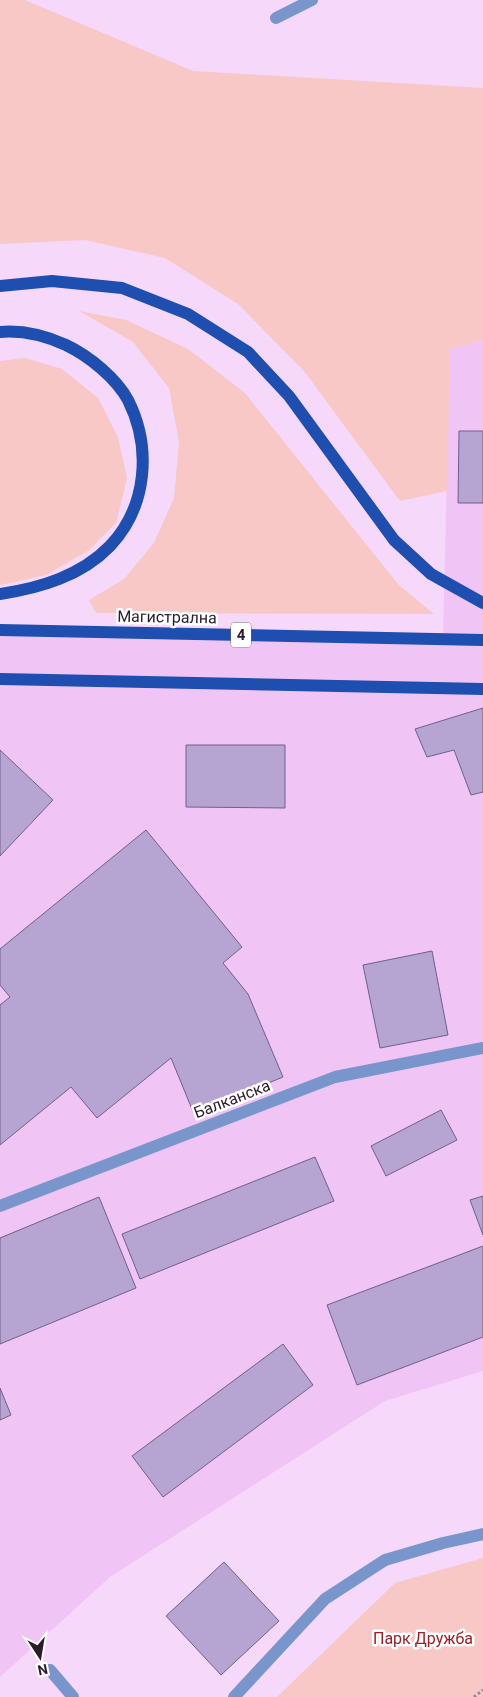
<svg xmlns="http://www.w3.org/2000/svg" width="483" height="1697" font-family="Roboto,sans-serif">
	<rect width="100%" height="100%" fill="#f6d8fa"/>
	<path fill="#f0c5f6" d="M483,340V1371L385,1401L110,1577L0,1677V632L443,639L450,349Z"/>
	<path fill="#f7c8c5" d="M0,0H25L193,71L483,88V340L450,349L447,491L400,501L304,371L238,304L165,258L85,240L0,244Z
		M79,311L126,320L188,349L245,393L398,584L434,614L96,613L89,600L124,579L154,543L174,498L179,442L169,388L133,342Z
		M25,358L62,369L98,398L118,437L127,478L116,523L89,550L46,575L0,585V361Z
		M483,1558V1697H277L395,1583Z"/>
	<path fill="#b6a4d3" stroke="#705f8a" d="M459,431H483V503H458Z
		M483,708V792L471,795L454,750L427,757L415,729Z
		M186,745H285V808L186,807Z
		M0,750L53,800L0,856Z
		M146,830L242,947L223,963L248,994L283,1077L194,1114L171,1058L97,1118L71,1087L0,1145V1005L10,997L0,985V949Z
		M432,951L448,1035L380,1048L363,965Z
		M441,1110L457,1140L386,1176L371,1146Z
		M315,1157L334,1201L140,1279L122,1234Z
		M483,1196V1235L470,1200Z
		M99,1197L136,1288L0,1344V1238Z
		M483,1246V1337L357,1385L327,1305Z
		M283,1344L313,1385L163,1497L132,1456Z
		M0,1388L11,1415L0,1420Z
		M224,1562L279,1621L221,1675L166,1616Z"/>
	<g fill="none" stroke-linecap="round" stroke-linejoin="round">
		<path stroke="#97819a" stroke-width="3" stroke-dasharray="2.5 2.5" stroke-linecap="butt" d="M474,1697L483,1690"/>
		<path stroke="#7896cb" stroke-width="12" d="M0,1206L335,1077L483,1048
			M50,1670L73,1697
			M234,1697L325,1599L385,1560L443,1543L483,1534"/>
		<path stroke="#7896cb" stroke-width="12" d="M276,18L312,0"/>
		<path stroke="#1e4eaf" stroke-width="12" d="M0,286L52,281L122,288L188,314L248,352L289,396L394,540L431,574L483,603
			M0,332C22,330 46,336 66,345C89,356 116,378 128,400C152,448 147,507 110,546C81,576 40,588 0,594
			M0,630L483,640
			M0,679L483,689"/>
	</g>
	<g text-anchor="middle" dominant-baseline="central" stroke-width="5" stroke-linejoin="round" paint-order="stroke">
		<rect fill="#fff" stroke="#6a606b" stroke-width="1" x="231" y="622.5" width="20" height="25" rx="4"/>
		<g font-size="15" font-weight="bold" fill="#2a1c2c">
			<text x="241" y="635">4</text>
		</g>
		<g font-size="16" fill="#2a1c2c" stroke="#fff">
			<text transform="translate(167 617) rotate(1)">Магистрална</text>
			<text transform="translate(232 1099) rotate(-21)">Балканска</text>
		</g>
		<g font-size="16" fill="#9d1d29" stroke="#fff">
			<text x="423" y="1638">Парк Дружба</text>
		</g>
	</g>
	<g transform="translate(40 1657) rotate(168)" stroke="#ffffff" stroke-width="4" paint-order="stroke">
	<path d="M0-4L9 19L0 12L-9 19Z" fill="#2a1c2c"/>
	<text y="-8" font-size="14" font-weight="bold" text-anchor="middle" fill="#2a1c2c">N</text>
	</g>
</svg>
